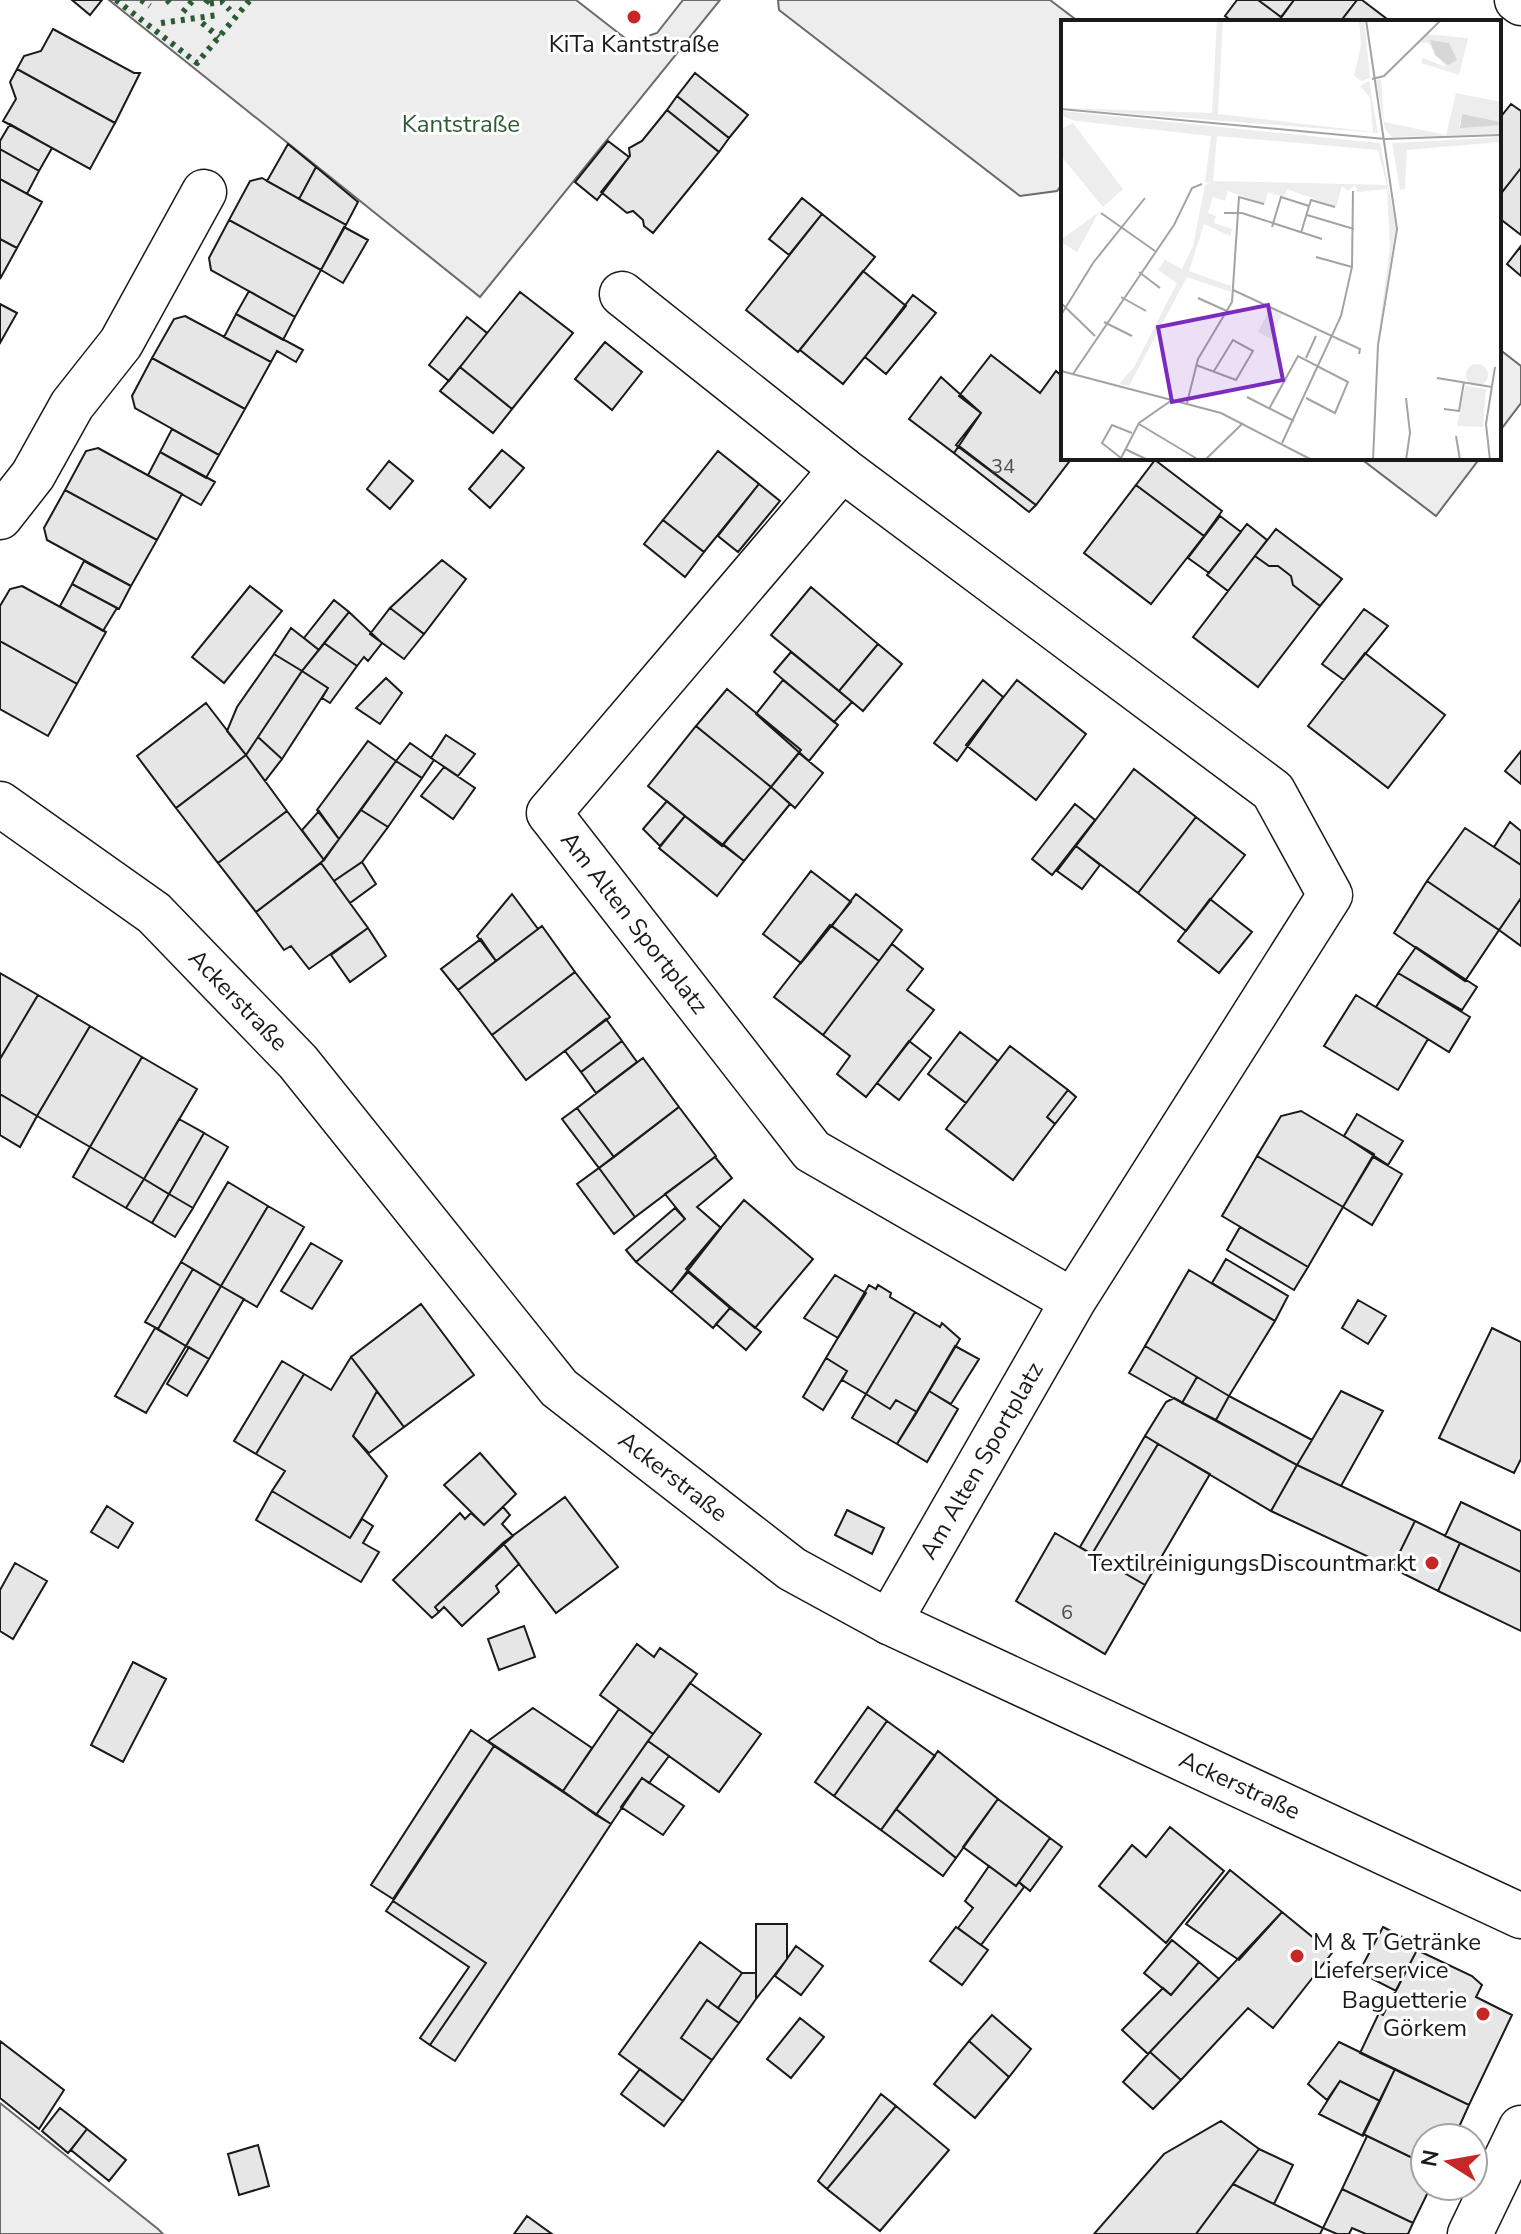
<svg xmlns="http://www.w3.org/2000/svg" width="1521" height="2234" font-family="'Nunito Sans',sans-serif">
	<rect width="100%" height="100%" fill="#fff"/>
	<path fill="#ededed" stroke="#6a6a6a" stroke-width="2" d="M109,0H576L630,42L657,33L683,0H720L480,297Z
		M778,0H1050L1079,22H1063V183L1057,191L1020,196L779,10Z
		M1499,349L1521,366V403L1499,432Z
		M1360,458H1480L1436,516Z
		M0,2103L158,2229L163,2234H0Z"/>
	<path fill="#e6e6e6" stroke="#1a1a1a" stroke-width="2" d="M72,0H102L90,15Z
		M1237,0H1258L1281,17L1278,22H1233L1225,16Z
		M1258,0H1294L1281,17Z
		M1294,0H1357L1340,22H1278Z
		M1357,0H1362L1391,22H1340Z
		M53,29L134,73H140L115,123L17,69L24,56L41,51Z
		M17,69L115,123L90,169L3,121L16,99L10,82Z
		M695,73L748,115L729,138L677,96Z
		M677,96L729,138L719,152L667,110Z
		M1511,104L1521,111V168L1499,196V119Z
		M667,110L719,152L653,233L644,226L643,220L633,211L627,213L601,192L630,156L629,148L642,141Z
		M10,124L52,148L39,171L0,149V141Z
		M608,141L629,157L597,200L575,182Z
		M288,144L316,167L299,199L267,181Z
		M0,149L39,171L27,194L0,179Z
		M316,167L358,202L346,225L299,199Z
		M1521,168V235L1499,218V196Z
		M262,178L346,225L321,270L229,220L250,181Z
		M0,179L42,202L17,248L0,239Z
		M802,198L822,214L789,255L769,239Z
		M822,214L875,257L798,352L746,310Z
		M229,220L321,270L295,317L211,270L209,258Z
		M344,227L368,240L343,283L321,270Z
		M0,239L17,248L0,279Z
		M1521,246V276L1507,264Z
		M863,271L906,306L843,384L800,350Z
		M249,291L295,317L283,340L236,314Z
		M520,292L573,333L512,409L460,367Z
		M913,295L936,313L886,374L865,357Z
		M0,304L17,313L0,343Z
		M236,314L303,350L296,362L277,351L271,362L224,337Z
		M185,316L271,362L245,409L152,358L174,319Z
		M467,317L487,333L449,381L429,365Z
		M605,342L642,372L612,410L575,379Z
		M991,355L1040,393L1056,371L1063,377V458H1072L1036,505L956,445L981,413L959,396Z
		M152,358L245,409L219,455L135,408L132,396Z
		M460,367L512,409L493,433L440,391Z
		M941,377L981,413L954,453L909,419Z
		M172,429L219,455L206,478L160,452Z
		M959,446L1036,505L1029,512L954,453Z
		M98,448L182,494L157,540L65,490L86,451Z
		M502,450L524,468L490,508L469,489Z
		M718,451L759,484L704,552L663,520Z
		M160,452L215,482L201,505L148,475Z
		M1155,460L1222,511L1204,536L1136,485Z
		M389,461L413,481L390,509L367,489Z
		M759,484L780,501L738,552L718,536Z
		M1136,485L1204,536L1151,604L1084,553Z
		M65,490L157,540L131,586L47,540L44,528Z
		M1220,516L1241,532L1209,573L1188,558Z
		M663,520L704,552L685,577L644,544Z
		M1247,524L1267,540L1228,591L1207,575Z
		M1276,529L1342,579L1320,606L1293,585L1291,576L1278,566H1269L1255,556Z
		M1255,556L1269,566H1278L1291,576L1293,585L1320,606L1258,687L1193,637Z
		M442,560L466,579L424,634L390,608Z
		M84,561L131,586L119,609L72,584Z
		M72,584L117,608L103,631L60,606Z
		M22,586L106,632L77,684L0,641V606L10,589Z
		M250,586L282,611L224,683L192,657Z
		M811,587L878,644L839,691L771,635Z
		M334,600L349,612L319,650L304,638Z
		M390,608L424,634L404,659L370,634Z
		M1364,609L1388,626L1344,680L1322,664Z
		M349,612L382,643L368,661L364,657L357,666L324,643Z
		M291,628L319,650L302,671L274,654Z
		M0,641L77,684L48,736L0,709Z
		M324,643L357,666L330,703L322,698L328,688L302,671Z
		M878,644L902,664L863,711L839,691Z
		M791,652L852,702L834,722L774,672Z
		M1365,653L1445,715L1388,788L1308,726Z
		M274,654L302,671L246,755L227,731L237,707Z
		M302,671L328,688L282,759L258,737Z
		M386,678L402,693L380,724L356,708Z
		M783,680L838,725L809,761L756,714Z
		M983,680L1003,697L957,761L934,743Z
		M1017,680L1086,734L1036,800L966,745Z
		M727,689L801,750L771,787L696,726Z
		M206,703L246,755L176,808L137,756Z
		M696,726L771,787L722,846L648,786Z
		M446,735L475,754L458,776L431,758Z
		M258,737L282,759L265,781L246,755Z
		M368,741L396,761L339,839L317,810Z
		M410,743L434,760L422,778L396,761Z
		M1521,751V784L1505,771Z
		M799,753L823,773L795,808L771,787Z
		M246,755L287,811L218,863L176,808Z
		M396,761L422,778L388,827L361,810Z
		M444,767L475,788L453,819L421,796Z
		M1134,769L1196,817L1138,893L1076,846Z
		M771,787L790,804L744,861L723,844Z
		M667,801L685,816L660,846L643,829Z
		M1075,804L1095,820L1052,875L1032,859Z
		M361,810L388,827L362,862L334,881L321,863Z
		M287,811L324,860L256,912L218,863Z
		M319,811L339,839L324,860L302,830Z
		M685,816L744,861L717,896L659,848Z
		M1196,817L1245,855L1186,931L1138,893Z
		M1510,822L1521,831V865L1494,847Z
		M1465,828L1521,865V898L1499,930L1427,881Z
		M1076,846L1100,865L1082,889L1057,871Z
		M362,862L376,884L350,903L334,881Z
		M321,863L368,928L309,969L291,946L284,950L256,912Z
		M811,871L851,902L801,963L763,934Z
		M1427,881L1499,930L1465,981L1394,933Z
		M512,894L538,929L496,961L477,936Z
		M856,894L902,930L879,961L832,926Z
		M1521,898V946L1499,930Z
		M1210,899L1252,932L1219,973L1178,941Z
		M830,925L879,961L823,1035L774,997Z
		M542,926L575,972L492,1035L458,990Z
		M368,928L386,956L350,982L331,955Z
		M481,939L496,961L458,990L441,969Z
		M892,944L923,969L907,990L934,1010L866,1097L837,1074L850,1056L823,1035Z
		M1416,947L1477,987L1462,1010L1398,973Z
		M575,972L610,1017L526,1080L492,1035Z
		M0,973L38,995L0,1059Z
		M1398,973L1470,1017L1449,1052L1376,1007Z
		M38,995L90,1026L37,1116L0,1094V1059Z
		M1356,995L1428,1039L1398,1090L1324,1046Z
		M606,1019L622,1041L581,1072L565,1051Z
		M90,1026L142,1057L90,1147L37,1116Z
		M960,1032L998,1061L966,1103L928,1074Z
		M622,1041L637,1062L596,1093L581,1072Z
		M909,1041L931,1058L899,1100L877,1083Z
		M1010,1046L1068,1090L1047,1117L1055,1124L1013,1180L946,1129Z
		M142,1057L197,1089L144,1179L90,1147Z
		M643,1058L679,1107L614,1157L577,1108Z
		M1068,1090L1076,1097L1055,1124L1047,1117Z
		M0,1094L37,1116L20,1147L0,1135Z
		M679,1107L716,1156L635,1217L599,1168Z
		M577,1108L614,1157L599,1168L562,1119Z
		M1301,1111L1374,1154L1343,1207L1257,1156L1281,1116Z
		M1357,1114L1403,1141L1388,1165L1344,1136Z
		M179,1119L204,1133L169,1194L144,1179Z
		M204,1133L228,1147L193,1208L169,1194Z
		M90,1147L144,1179L126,1208L73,1177Z
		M1257,1156L1343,1207L1308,1267L1222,1216Z
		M715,1157L732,1178L697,1207L721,1228L671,1292L636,1262L685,1219L665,1194Z
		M1373,1157L1402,1174L1372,1225L1343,1207Z
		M599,1168L635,1217L614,1234L577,1184Z
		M144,1179L169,1194L152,1223L126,1208Z
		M228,1182L268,1206L221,1286L181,1262Z
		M169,1194L193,1208L175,1237L152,1223Z
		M744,1200L813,1259L755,1328L686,1269Z
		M268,1206L304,1227L257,1307L221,1286Z
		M675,1208L685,1219L636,1262L626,1250Z
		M1240,1227L1308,1267L1294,1290L1227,1250Z
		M311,1243L342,1261L312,1309L281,1291Z
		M1226,1259L1288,1296L1275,1321L1212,1283Z
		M181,1262L193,1269L158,1329L145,1322Z
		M193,1269L221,1286L186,1346L158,1329Z
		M1189,1270L1275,1321L1229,1396L1145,1346Z
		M688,1272L730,1308L713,1328L671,1292Z
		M835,1275L866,1293L838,1338L804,1318Z
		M869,1285L876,1289L878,1285L891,1293L890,1297L915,1312L866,1394L842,1380L847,1371L826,1358Z
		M221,1286L244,1299L209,1359L186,1346Z
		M1358,1300L1386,1316L1368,1344L1342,1328Z
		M421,1304L474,1375L404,1427L351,1357Z
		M730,1308L761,1332L746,1350L716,1324Z
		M915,1312L940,1327L942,1323L960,1339L917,1412L896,1400L890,1409L866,1394Z
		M155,1328L186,1346L146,1413L115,1396Z
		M1492,1328L1521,1342V1459L1514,1473L1439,1438Z
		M955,1346L979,1359L951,1404L929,1391Z
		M1145,1346L1197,1377L1182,1403L1129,1373Z
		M189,1347L209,1359L187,1396L167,1384Z
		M351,1357L377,1391L353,1436L387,1476L350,1538L272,1491L285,1471L256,1454L304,1374L331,1390Z
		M826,1358L847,1371L823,1410L803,1397Z
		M282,1361L304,1374L256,1454L234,1441Z
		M1197,1377L1229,1396L1216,1420L1182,1403Z
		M377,1391L404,1427L369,1453L353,1436Z
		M929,1391L958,1409L927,1462L897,1444Z
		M1341,1391L1383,1411L1341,1486L1297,1465Z
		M866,1394L890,1409L896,1400L917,1412L897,1444L852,1418Z
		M1229,1396L1312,1440L1297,1465L1216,1420Z
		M1174,1398L1297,1465L1271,1511L1145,1436L1166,1402Z
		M1145,1436L1158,1444L1092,1554L1080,1547Z
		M1158,1444L1210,1474L1145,1585L1092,1554Z
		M480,1453L516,1494L484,1525L444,1485Z
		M1297,1465L1415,1521L1392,1568L1271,1511Z
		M272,1491L350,1538L362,1519L373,1526L363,1543L379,1552L361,1582L256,1520Z
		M565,1497L618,1567L556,1613L503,1543Z
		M1461,1502L1521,1531V1572L1445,1536Z
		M107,1506L133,1523L118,1548L91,1532Z
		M503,1507L510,1515L502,1524L513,1536L435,1607L439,1612L432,1618L393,1580L460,1513L465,1519L471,1513L484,1525Z
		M847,1510L884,1528L872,1554L835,1535Z
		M1415,1521L1460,1543L1438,1591L1392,1568Z
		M1055,1533L1145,1585L1105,1654L1016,1601Z
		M503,1543L519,1564L496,1586L499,1592L462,1626L444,1607L439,1612L435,1607Z
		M1460,1543L1521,1572V1631L1438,1591Z
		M15,1563L47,1581L13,1639L0,1631V1590Z
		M524,1626L535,1657L499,1670L488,1639Z
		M637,1644L654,1657L660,1648L697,1674L653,1734L600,1695Z
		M133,1662L166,1679L123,1762L91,1745Z
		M690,1683L761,1734L719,1792L648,1741Z
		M868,1707L887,1721L834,1796L815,1782Z
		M533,1708L592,1748L563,1791L488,1741Z
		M619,1709L653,1734L596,1815L563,1791Z
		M887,1721L935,1756L881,1830L834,1796Z
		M471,1730L494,1746L393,1899L371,1885Z
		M648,1741L669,1756L649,1783L642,1778L611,1824L596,1815Z
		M494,1746L611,1824L455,2061L430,2045L486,1963L393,1901Z
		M938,1751L998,1799L956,1858L896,1809Z
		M642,1778L684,1806L663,1835L621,1807Z
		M998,1799L1050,1838L1016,1886L963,1847Z
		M896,1809L956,1858L943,1876L881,1830Z
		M1170,1827L1224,1871L1166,1943L1099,1886L1132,1845L1146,1857Z
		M1050,1838L1062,1847L1030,1891L1019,1882Z
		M989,1866L1016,1886L1019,1882L1024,1887L981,1945L958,1928L973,1908L965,1901Z
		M1230,1870L1282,1912L1239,1960L1186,1924Z
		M393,1901L486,1963L430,2045L420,2038L469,1967L386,1911Z
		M1282,1912L1332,1953L1273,2028L1248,2008L1181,2080L1150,2052Z
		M756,1924H787V1959L756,1999Z
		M956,1927L988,1950L962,1985L930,1961Z
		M1383,1927L1422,1947L1417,1950L1396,1991L1359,1972Z
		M1172,1940L1199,1962L1171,1995L1144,1973Z
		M700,1942L742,1973L718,2008L707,2000L681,2038L712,2060L683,2101L619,2054Z
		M796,1946L823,1966L801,1995L775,1976Z
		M1417,1950L1472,1976L1482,1985L1476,1997L1512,2015L1469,2105L1360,2053L1379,2013L1383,2015Z
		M1199,1962L1219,1979L1148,2054L1122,2030L1163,1988L1171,1995Z
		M742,1973H756V1999L739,2023L718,2008Z
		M707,2000L739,2023L712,2060L681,2038Z
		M992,2015L1031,2049L1009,2077L969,2041Z
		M800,2018L824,2037L791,2078L767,2059Z
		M0,2041L64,2090L39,2129L0,2098Z
		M969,2041L1009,2077L975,2118L934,2084Z
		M1339,2042L1395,2069L1380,2101L1340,2081L1327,2100L1308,2084Z
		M1150,2052L1181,2080L1153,2109L1123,2082Z
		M640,2069L683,2101L664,2126L621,2094Z
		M1395,2069L1469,2105L1454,2138H1425V2164L1363,2134Z
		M1340,2081L1380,2101L1363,2136L1319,2114Z
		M881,2094L896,2106L827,2189L818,2181Z
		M896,2106L949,2150L880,2231L827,2189Z
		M60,2108L87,2129L68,2153L42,2131Z
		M1221,2121L1259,2149L1196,2234H1094L1164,2154Z
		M87,2129L126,2160L109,2181L71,2150Z
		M1367,2136L1425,2164V2186H1431L1413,2223L1342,2189Z
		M258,2145L269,2186L239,2195L228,2154Z
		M1259,2149L1293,2165L1274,2204L1233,2184Z
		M1233,2184L1323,2228L1320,2234H1196Z
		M1342,2189L1413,2223L1408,2234H1366L1352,2228L1349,2234H1337L1323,2228Z
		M527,2216L552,2234H514Z"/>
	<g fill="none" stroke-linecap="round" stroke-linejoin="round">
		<g stroke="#1a1a1a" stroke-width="47">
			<g id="minor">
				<path d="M1517,0L1521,3"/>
				<path d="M622,294L842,469"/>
				<path d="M0,517L33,475L72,405L121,343L204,192"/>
				<path id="s1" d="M0,804L154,913L298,1062L559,1388L792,1569L889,1622L1521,1916"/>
				<path id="s2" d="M889,1622L1073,1301L1330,895L1273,791L842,469L549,813L812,1151L1073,1301"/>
				<path d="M1470,2234L1521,2128"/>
			</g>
		</g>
		<use href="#minor" stroke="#fff" stroke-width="44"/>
		<path stroke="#2b5a34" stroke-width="6" stroke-dasharray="4 6" stroke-linecap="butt" d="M116,0L197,63L250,0
			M141,0L150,6
			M167,0L173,6
			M208,0L205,4L222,2L230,10
			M183,12L193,0
			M161,23L218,15
			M202,23L219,37"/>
	</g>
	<g fill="#c62828" stroke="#fff" stroke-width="3">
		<circle cx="634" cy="17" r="8"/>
		<circle cx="1432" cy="1563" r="8"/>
		<circle cx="1297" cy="1956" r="8"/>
		<circle cx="1483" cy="2014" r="8"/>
	</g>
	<g text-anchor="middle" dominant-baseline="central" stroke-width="6" stroke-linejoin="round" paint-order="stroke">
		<g font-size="20" fill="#4d4d4d">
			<text x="1003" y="466">34</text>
			<text x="1067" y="1612">6</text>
		</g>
		<g font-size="24" fill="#1a1a1a" stroke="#fff" text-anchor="end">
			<text x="634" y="44" text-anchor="middle">KiTa Kantstraße</text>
			<text x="1416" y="1563">TextilreinigungsDiscountmarkt</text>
			<text x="1313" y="1942" text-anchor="start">M &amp; T Getränke<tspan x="1313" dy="28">Lieferservice</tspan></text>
			<text x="1467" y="2000">Baguetterie<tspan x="1467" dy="28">Görkem</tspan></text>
		</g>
		<g font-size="24" fill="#2b5a34" stroke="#fff">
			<text x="461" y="124">Kantstraße</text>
		</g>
		<g font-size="24" fill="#1a1a1a" stroke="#fff">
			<text stroke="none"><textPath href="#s2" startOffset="2098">Am Alten Sportplatz</textPath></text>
			<text stroke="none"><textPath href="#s1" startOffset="310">Ackerstraße</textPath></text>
			<text stroke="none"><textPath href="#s2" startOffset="186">Am Alten Sportplatz</textPath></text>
			<text stroke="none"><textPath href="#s1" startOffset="958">Ackerstraße</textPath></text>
			<text stroke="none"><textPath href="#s1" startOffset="1606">Ackerstraße</textPath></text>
		</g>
	</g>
	<g transform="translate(1061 20)">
		<rect width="440" height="440" fill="#fff"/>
		<path d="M156,0H162L157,94L312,112L309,78L299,66L308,61L317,113L0,88L151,93ZM298,0H303L309,58L300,61L293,56L300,25ZM365,14L407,18L398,55L360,43L362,38L385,47L367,23L357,22ZM320,59L323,102L385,115L395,73L440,82V102L401,94L398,106L440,105V114L331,117L324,109L315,60ZM0,91L319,123L335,207L315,332L329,227L326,169L297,172L294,165L287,171L281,166L275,187L226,169L223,177L207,172L204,184L167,171L164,181L152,177L147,193L155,196L153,203L171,209L169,216L143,204L128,251L170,266V272L126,257L68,366L58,364L73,347L116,263L97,250L104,240L94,234L121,249L132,226L144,165L151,162L144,163L150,116L15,101L0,96ZM156,116L317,130L326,165L152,161ZM12,103L62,169L42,187L0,136V109ZM440,117V122L346,130L344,169L339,170L331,123ZM38,192L16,232L0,222V220ZM210,287L221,294L211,317L215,322L197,312ZM405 355a11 11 0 1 1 22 0a11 11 0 1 1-22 0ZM404,366L425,369L422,407L396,406Z" fill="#ededed" fill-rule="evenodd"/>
		<path d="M369,20L388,23L396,40L387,45L374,35ZM401,94L440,102V105L399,108Z" fill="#d7d7d7"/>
		<path fill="none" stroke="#a3a3a3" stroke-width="2" d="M305,0L336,209L317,325L312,440M311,59L323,56L380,0M0,89L324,119L440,115M248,186L250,180L274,187M40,193L94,231M163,193H181L261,219M246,195L293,209M211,207L220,177L248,186L240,213M255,237L291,247M78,252L99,268M172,270L299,329L298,334M60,277L85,291M137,278L168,292M0,283L34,316M0,295L32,243L84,178M43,302L71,316M245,338L255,316M135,345L175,360L192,331L172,320L153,351M0,351L160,393L251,440M12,354L113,205L131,168L141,164M376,358L431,367M186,377L233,401M126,383L137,339L171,282L178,177L203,184M208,389L237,336L287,362L274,393L245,378M383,389L398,391L403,362M78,404L138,440M395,416L399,440M221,423L280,296L291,247L292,171M64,429L87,440M60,438L41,423L51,405L71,413M59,440L78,403L111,380M144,440L182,403M345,440L349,413L345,378M429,440L425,404L434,347"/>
		<path fill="#7b2cbf" fill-opacity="0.15" stroke="#7b2cbf" stroke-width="4" d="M207,285L222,360L111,382L97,307Z"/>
		<rect width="440" height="440" fill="none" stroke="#1a1a1a" stroke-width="4"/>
	</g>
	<g transform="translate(1449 2162) rotate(281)"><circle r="38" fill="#ffffff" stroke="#a3a3a3" stroke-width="2"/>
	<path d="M0-6L14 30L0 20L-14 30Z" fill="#c62828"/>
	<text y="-12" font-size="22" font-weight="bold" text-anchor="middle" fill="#1a1a1a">N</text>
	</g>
</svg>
